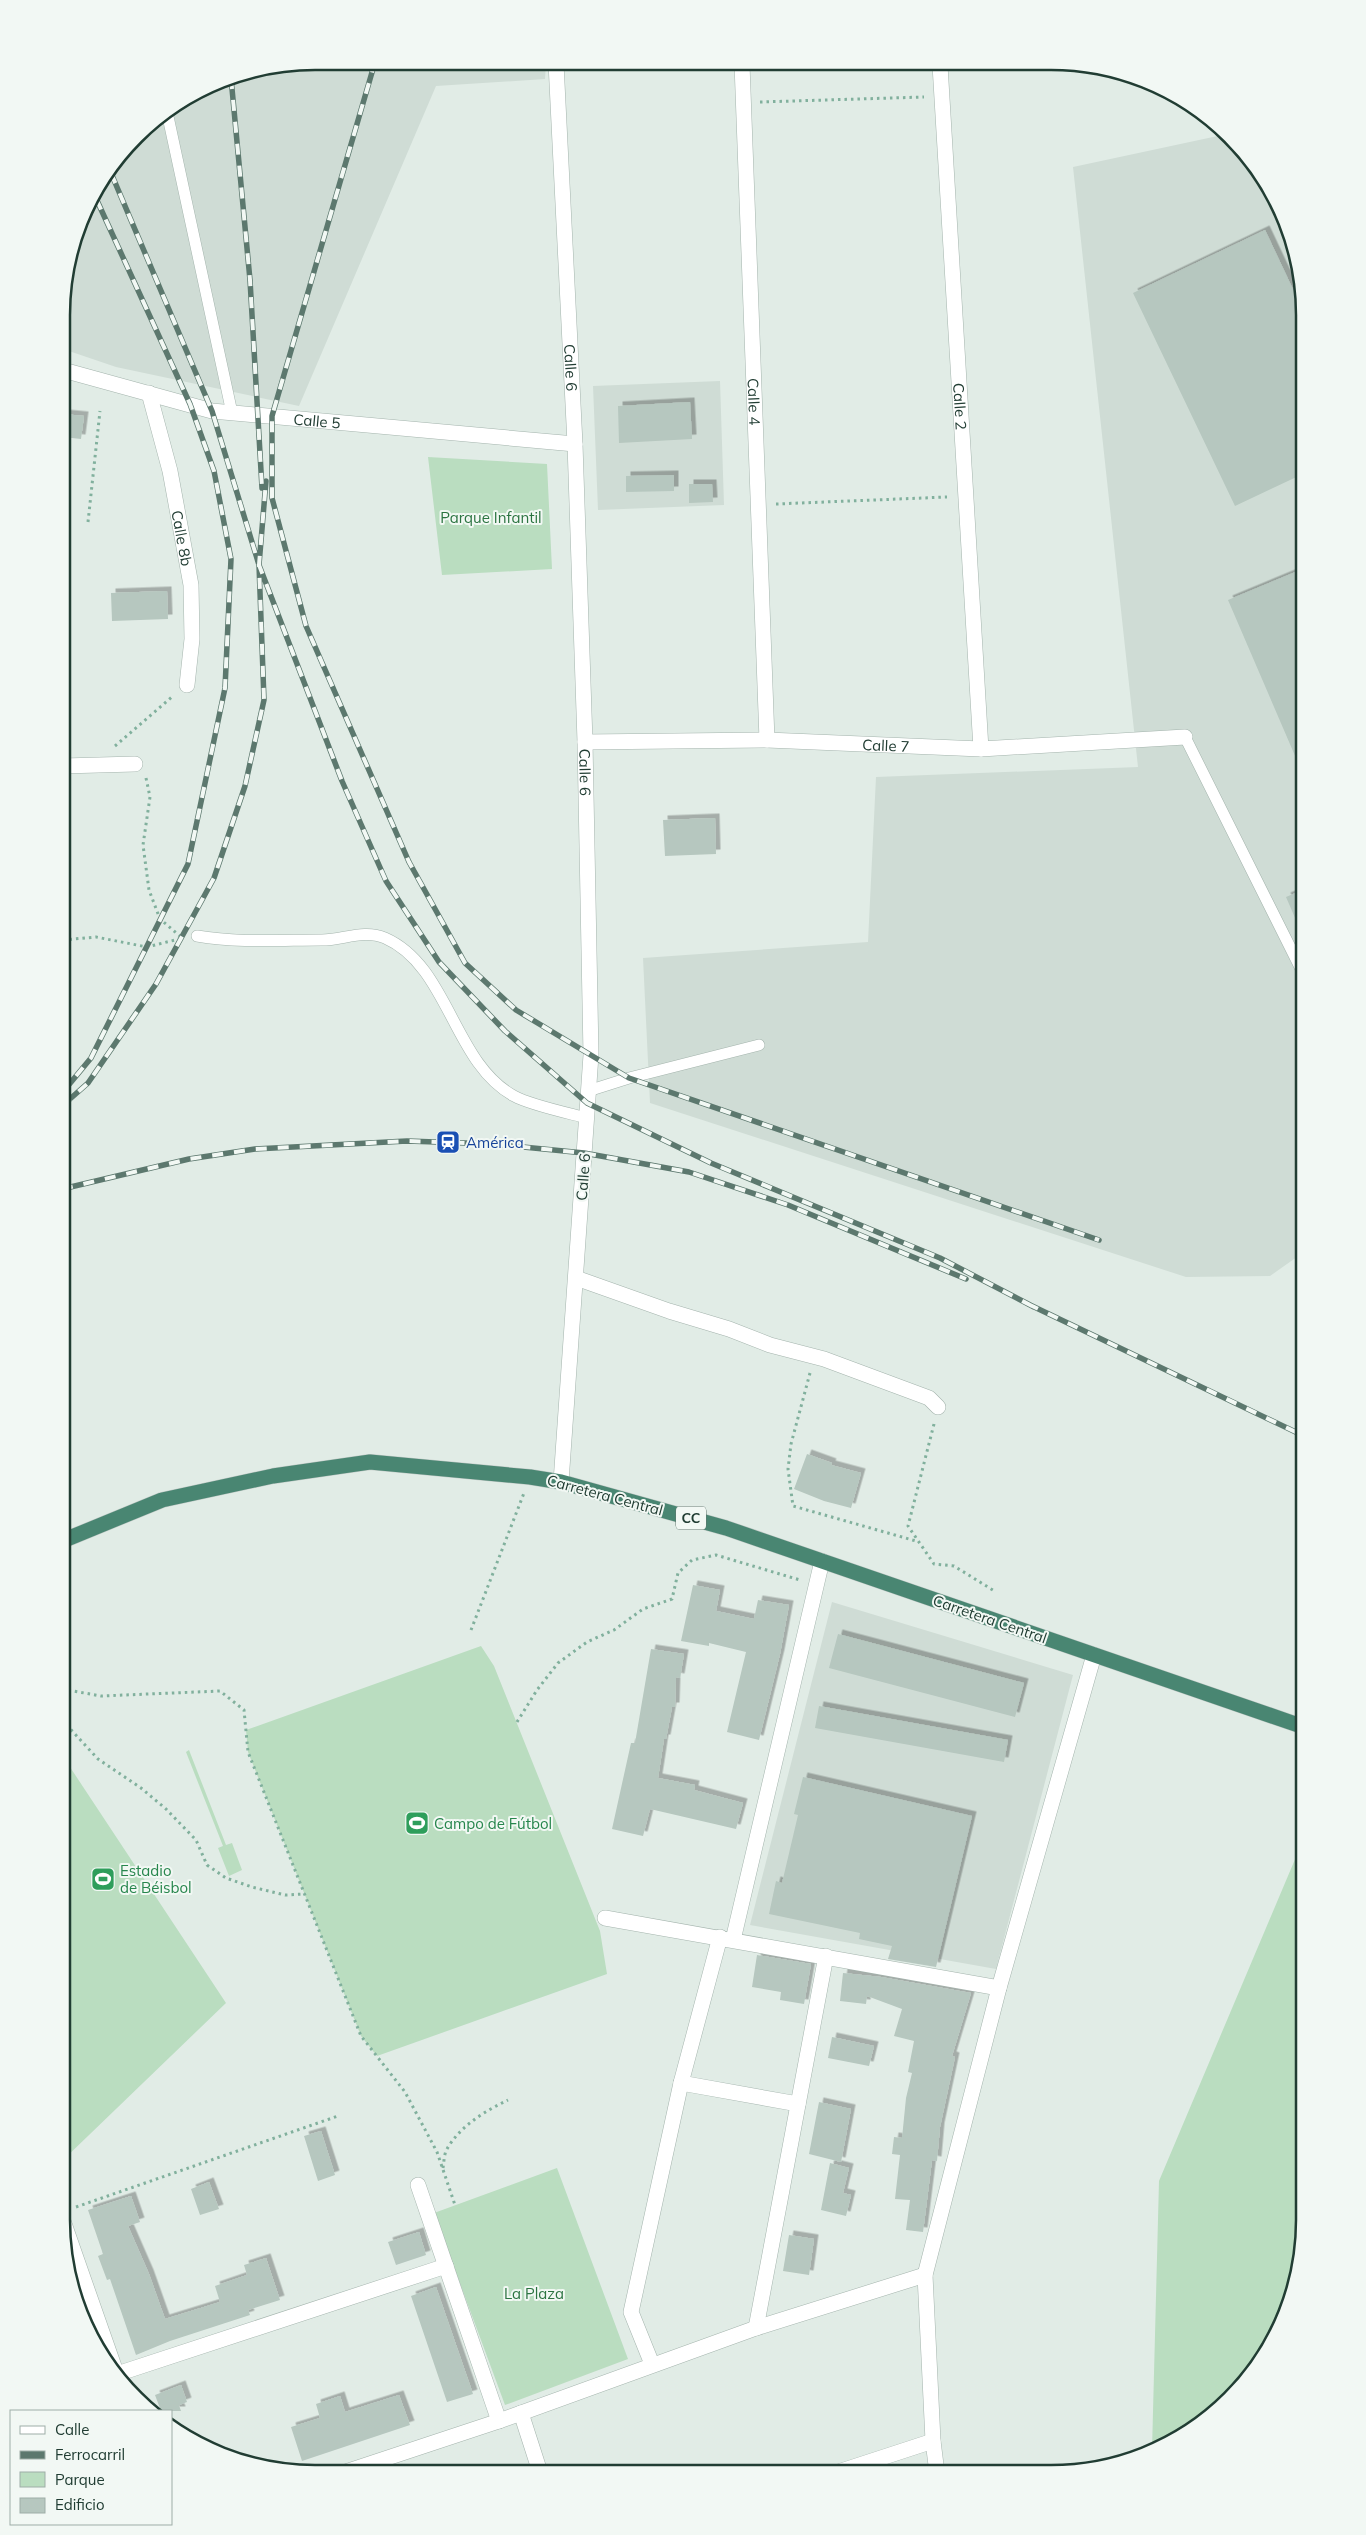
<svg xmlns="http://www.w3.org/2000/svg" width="1366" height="2535" font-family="Mulish,sans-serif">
	<defs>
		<filter id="shadow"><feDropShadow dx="4.5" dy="-4.5" stdDeviation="0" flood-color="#0004"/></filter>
	</defs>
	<rect width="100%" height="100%" fill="#e1ece6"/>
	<path fill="#cfdcd5" d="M315,61L546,63L545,79L436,86L299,406L116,367L63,349V282L88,203L148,124L218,80Z
		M1227,134L1262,174L1291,233L1305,315L1304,1252L1270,1276L1186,1277L650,1103L643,958L868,942L876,777L1138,767L1073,167Z
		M720,381L724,505L598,510L593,386Z
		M832,1602L1073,1675L996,1969L750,1925Z"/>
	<path fill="#baddc0" d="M428,457L547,464L552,569L442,575Z
		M481,1646L494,1666L600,1931L607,1974L377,2056L361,2036L248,1752L246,1730Z
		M189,1750L226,1845L232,1843L242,1870L229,1876L218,1848L223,1846L186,1752Z
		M62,1755L226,2003L61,2162Z
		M1304,1838V2237L1286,2317L1252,2375L1205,2421L1152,2450L1159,2181Z
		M557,2168L628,2359L505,2405L434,2213Z"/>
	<path fill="#b6c7bf" filter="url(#shadow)" d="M1265,230L1305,315V473L1235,506L1133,293Z
		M690,402L692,439L619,443L618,406Z
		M63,414L84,416L81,439L63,437Z
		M674,475V491L626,492V476Z
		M689,484H712L713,502L689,503Z
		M1305,568V779L1228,600Z
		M167,591L168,619L112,621L111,593Z
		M715,818L716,854L665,856L663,820Z
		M1305,889V941L1286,897Z
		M807,1454L832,1463L831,1465L861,1473L851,1508L824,1501L794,1489Z
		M693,1585L720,1590L716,1611L754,1619L758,1600L789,1605L780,1654L759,1740L727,1732L746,1652L709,1643V1646L681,1641Z
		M838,1634L1024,1683L1015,1717L829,1668Z
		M651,1649L684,1654L680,1678L676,1677L675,1707H672L666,1739H664L658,1778L695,1785L694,1790L743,1803L736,1829L650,1809L643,1836L612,1829L631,1743H635Z
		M819,1706L1008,1740L1004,1762L815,1728Z
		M803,1777L972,1816L936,1967L888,1959L892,1946L859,1939L860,1933L769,1914L776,1881L782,1883L798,1815L794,1814Z
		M757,1955L811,1964L804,2004L780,2000L781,1992L752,1987Z
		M843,1973L881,1977L971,1993L952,2056L955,2057L940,2127L937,2161L932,2160L923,2232L906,2230L910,2200L895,2199L900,2155L892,2154L894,2137L902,2138L906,2098L912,2073L908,2072L914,2041L894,2036L902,2009L867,1996L866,2004L840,2001Z
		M832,2037L874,2046L869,2066L828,2058Z
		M819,2102L851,2109L841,2162L809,2154Z
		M321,2131L335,2175L318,2181L304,2136Z
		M830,2163L849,2168L843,2193L851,2195L846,2216L821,2210Z
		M209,2182L219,2209L200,2215L191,2189Z
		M131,2196L140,2222L128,2226L149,2274L165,2319L220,2302L215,2286L247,2275L244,2265L266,2258L280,2300L248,2310L250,2315L170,2341L136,2355L110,2279L107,2280L98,2256L103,2254L88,2210Z
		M419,2232L426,2255L396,2265L388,2242Z
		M789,2235L814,2239L809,2275L783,2271Z
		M436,2287L473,2394L447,2402L411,2296Z
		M181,2385L187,2402L179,2405L181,2411H161L155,2395Z
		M399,2395L410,2425L302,2461L291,2427L320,2418L316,2404L340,2396L345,2412Z"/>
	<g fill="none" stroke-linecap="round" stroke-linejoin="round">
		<g stroke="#a4b4ad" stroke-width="12">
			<path id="service" d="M167,112L232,413
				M1185,737L1305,977
				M197,936C238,943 281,940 322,940C343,940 364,929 385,938C449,966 453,1063 514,1096C530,1105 568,1113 587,1118
				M588,1091L629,1078L759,1045"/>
		</g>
		<g stroke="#a4b4ad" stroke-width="16">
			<g id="minor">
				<path id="s1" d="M742,64L767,740"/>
				<path id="s2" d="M940,65L981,749"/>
				<path id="s3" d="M149,393L170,471L191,585L192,639L187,685"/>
				<path id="s4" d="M585,742L767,740L981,749L1185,737"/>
				<path d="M63,766L135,764"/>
				<path d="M576,1278L669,1311L729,1329L770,1345L824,1359L929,1398L938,1407"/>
				<path d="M605,1918L999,1988"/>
				<path d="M733,1940L822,1561"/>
				<path d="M681,2083L798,2104"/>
				<path d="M418,2185L499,2421"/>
				<path d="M61,2215L117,2375"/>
				<path d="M756,2328L826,1956"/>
				<path d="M652,2364L631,2312L681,2083L720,1937"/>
				<path d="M117,2374L446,2266"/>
				<path d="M521,2413L540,2472"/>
				<path d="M345,2472L499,2421L756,2328L925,2275"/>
				<path d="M835,2473L933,2441"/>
				<path d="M937,2473L933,2441L925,2275L999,1988L1094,1655"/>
			</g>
		</g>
		<g stroke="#a4b4ad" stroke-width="16">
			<g id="tertiary">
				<path id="s5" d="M556,63L575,444L585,742L591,1055L561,1482"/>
				<path id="s6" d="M63,370L212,411L575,444"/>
			</g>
		</g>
		<g stroke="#c1c9c6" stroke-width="16">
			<path id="trunk" d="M62,1541L162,1500L273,1476L370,1462L530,1477L561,1482L726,1528L1304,1727"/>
		</g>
		<path stroke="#81b09d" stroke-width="3" stroke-dasharray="2.5 4" stroke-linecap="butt" d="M760,102L924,97
			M776,504L947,497
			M88,522L100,411
			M115,746L173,696
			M146,778L150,797L143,845L149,890L160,919L181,937
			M63,940L96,937L147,947L183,938
			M810,1373L791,1444L788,1469L793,1506L916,1541
			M934,1424L908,1526L934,1564L954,1566L996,1592
			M471,1630L524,1493
			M62,1689L101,1696L220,1691L244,1710L248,1752L361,2036L405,2092L437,2152L455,2205
			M62,1720L98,1759L141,1788L166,1809L196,1840L207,1865L226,1878L252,1887L285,1895L305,1894
			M517,1722L537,1690L558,1663L587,1642L614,1630L643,1609L672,1599L678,1573L692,1560L716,1555L800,1580
			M443,2168C444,2162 444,2154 447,2149C460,2126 485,2111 508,2100
			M76,2207L338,2116"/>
		<use href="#service" stroke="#fff" stroke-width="11"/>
		<use href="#minor" stroke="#fff" stroke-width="15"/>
		<use href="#tertiary" stroke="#fff" stroke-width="15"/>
		<use href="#trunk" stroke="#498672" stroke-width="15"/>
		<g stroke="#5c786e" stroke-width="5.5">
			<path id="rail" d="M375,62L272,416V498L306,626L409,862L465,963L516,1010L629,1078L1099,1240
				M231,78L250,280L262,488
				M111,173L212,411L259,565L342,781L386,881L439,962L505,1031L587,1103L711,1163L940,1258L1034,1307
				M62,1093L91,1058L188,864L225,688L231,559L214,471L190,404L94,194
				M62,1106L88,1083L156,984L214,878L245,786L264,700L259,565L266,481
				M62,1189L189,1159L255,1149L407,1141L494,1144L584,1153L689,1172L788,1205L966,1279
				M1028,1304L1304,1436"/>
		</g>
		<use href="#rail" stroke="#f2f8f4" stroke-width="4" stroke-dasharray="11" stroke-linecap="butt"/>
	</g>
	<defs>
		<g id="station-square" transform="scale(1.25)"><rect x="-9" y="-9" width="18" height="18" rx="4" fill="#1a4fb4" stroke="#f2f8f4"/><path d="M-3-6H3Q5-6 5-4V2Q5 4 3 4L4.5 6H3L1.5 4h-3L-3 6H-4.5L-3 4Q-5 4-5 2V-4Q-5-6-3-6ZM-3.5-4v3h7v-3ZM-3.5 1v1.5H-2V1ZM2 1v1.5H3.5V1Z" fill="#fff"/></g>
		<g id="stadium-square" transform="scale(1.25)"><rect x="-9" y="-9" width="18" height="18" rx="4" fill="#2e9e5b" stroke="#f2f8f4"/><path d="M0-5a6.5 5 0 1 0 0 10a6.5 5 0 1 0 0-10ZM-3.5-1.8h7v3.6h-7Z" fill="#fff"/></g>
	</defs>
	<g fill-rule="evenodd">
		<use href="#station-square" x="448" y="1142"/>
		<use href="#stadium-square" x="417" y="1823"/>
		<use href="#stadium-square" x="103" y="1879"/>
	</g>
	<g text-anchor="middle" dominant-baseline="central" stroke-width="4" stroke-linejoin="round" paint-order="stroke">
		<rect fill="#f2f8f4" stroke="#60756d" stroke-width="1" x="676" y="1506.5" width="30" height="23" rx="4"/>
		<g font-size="14" font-weight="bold" fill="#213d33">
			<text x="691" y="1518">CC</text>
		</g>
		<g font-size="15" fill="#213d33" stroke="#f2f8f4">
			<text stroke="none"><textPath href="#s5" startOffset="305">Calle 6</textPath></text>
			<text stroke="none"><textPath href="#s1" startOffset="338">Calle 4</textPath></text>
			<text stroke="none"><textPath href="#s2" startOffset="342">Calle 2</textPath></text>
			<text stroke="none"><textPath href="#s6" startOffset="260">Calle 5</textPath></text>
			<text stroke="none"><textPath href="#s3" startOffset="149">Calle 8b</textPath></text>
			<text stroke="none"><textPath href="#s4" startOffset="301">Calle 7</textPath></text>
			<text stroke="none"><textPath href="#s5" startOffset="710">Calle 6</textPath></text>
			<text transform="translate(583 1177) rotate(-86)">Calle 6</text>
			<text transform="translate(605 1495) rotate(15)">Carretera Central</text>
			<text transform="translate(990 1619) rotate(19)">Carretera Central</text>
		</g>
		<g font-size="15" fill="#2b7441" stroke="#f2f8f4">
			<text x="491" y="517">Parque Infantil</text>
			<text x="534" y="2293">La Plaza</text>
		</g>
		<g font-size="15" fill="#164399" stroke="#f2f8f4" text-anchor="start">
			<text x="466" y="1142">América</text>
		</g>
		<g font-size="15" fill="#27864d" stroke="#f2f8f4" text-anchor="start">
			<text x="434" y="1823">Campo de Fútbol</text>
			<text x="120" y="1870">Estadio<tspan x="120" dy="17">de Béisbol</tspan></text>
		</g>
	</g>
	<path d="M0 0H1366V2535H0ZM315 70H1051A245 245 0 0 1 1296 315V2220A245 245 0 0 1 1051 2465H315A245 245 0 0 1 70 2220V315A245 245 0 0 1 315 70Z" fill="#f2f8f4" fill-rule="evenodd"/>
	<path fill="none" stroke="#213d33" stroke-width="2.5" d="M315 70H1051A245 245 0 0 1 1296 315V2220A245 245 0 0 1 1051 2465H315A245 245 0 0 1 70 2220V315A245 245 0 0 1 315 70Z"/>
	<rect x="10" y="2410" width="162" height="115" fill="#f2f8f4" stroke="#9eada7"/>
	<rect x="20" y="2426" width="25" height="8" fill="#ffffff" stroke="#9eada7"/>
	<text x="55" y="2435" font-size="15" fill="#213d33">Calle</text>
	<rect x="20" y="2451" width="25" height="8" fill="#5c786e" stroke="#9eada7"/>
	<text x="55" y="2460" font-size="15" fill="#213d33">Ferrocarril</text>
	<rect x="20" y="2472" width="25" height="15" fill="#baddc0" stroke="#9eada7"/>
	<text x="55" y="2485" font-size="15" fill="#213d33">Parque</text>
	<rect x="20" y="2498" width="25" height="15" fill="#b6c7bf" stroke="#9eada7"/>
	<text x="55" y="2510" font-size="15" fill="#213d33">Edificio</text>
</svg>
